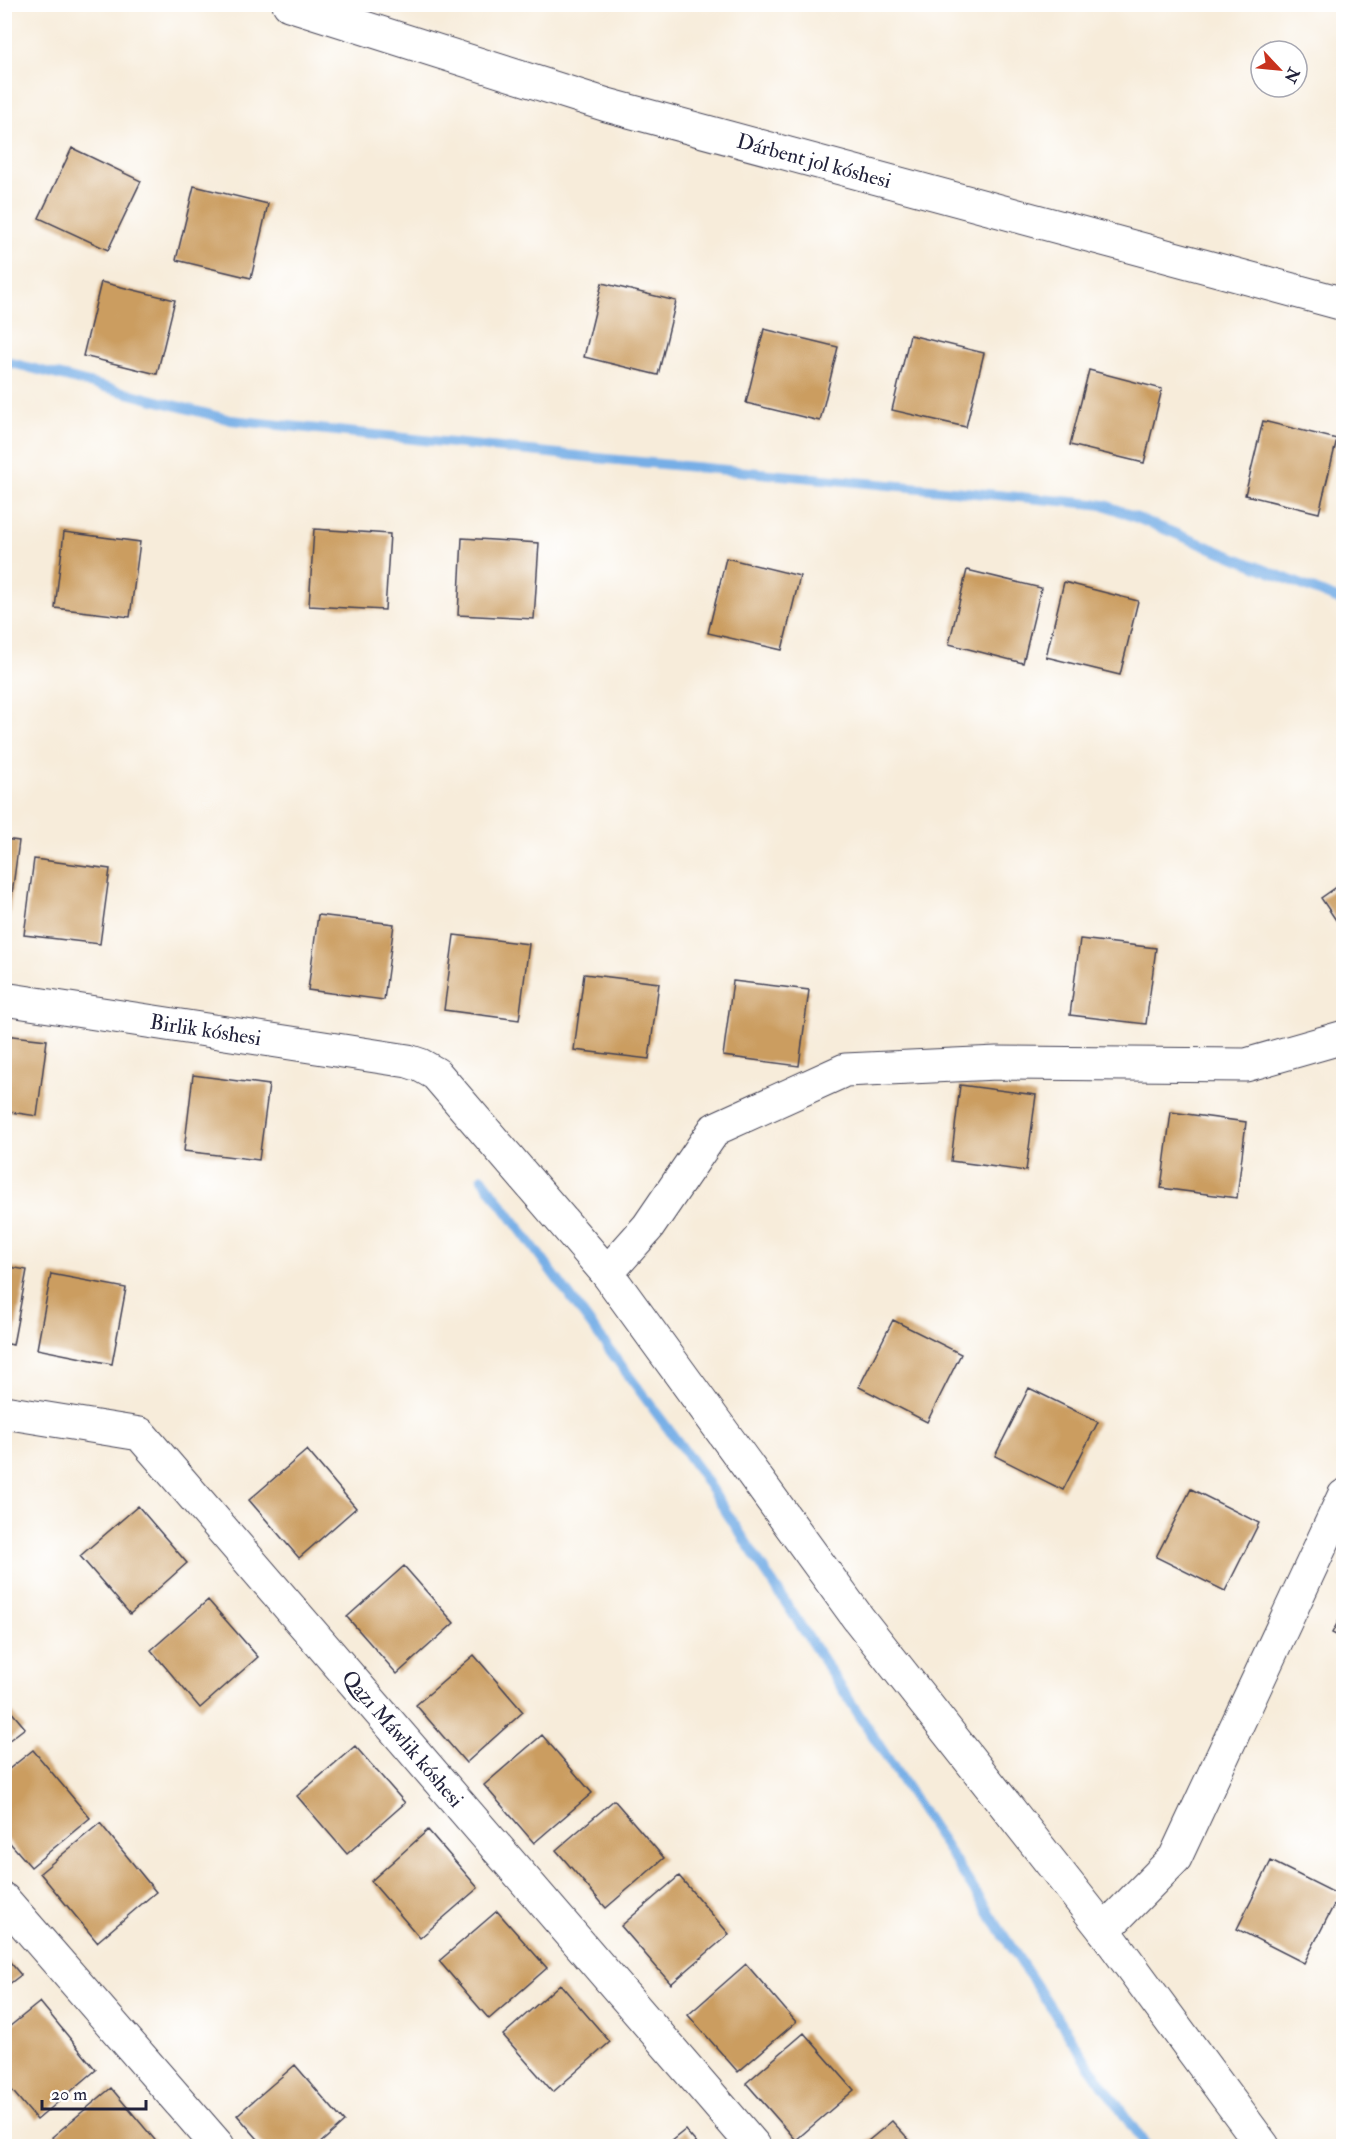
<svg xmlns="http://www.w3.org/2000/svg" width="1348" height="2151" font-family="'IM FELL Double Pica',serif">
	<rect width="100%" height="100%" fill="#fff"/>
	<filter id="ink" filterUnits="userSpaceOnUse"><feTurbulence type="fractalNoise" baseFrequency=".0167" numOctaves="2"/><feDisplacementMap in="SourceGraphic" scale="12" xChannelSelector="R" yChannelSelector="G"/><feConvolveMatrix kernelMatrix="1 2 1 2 8 2 1 2 1" color-interpolation-filters="sRGB"/></filter>
	<filter id="wash" filterUnits="userSpaceOnUse"><feTurbulence type="fractalNoise" baseFrequency=".008" numOctaves="4" result="noise"/><feDisplacementMap in="SourceGraphic" scale="24" xChannelSelector="R" yChannelSelector="G"/><feGaussianBlur stdDeviation="1.35" result="paint"/><feColorMatrix in="noise" values="0 0 0 0 0 0 0 0 0 0 0 0 0 0 0 0 0 1.4 0 .05"/><feComposite in="paint" operator="in"/></filter>
	<g filter="url(#wash)">
		<rect width="100%" height="100%" fill="#f7ecda"/>
		<g fill="none" stroke-linecap="round" stroke-linejoin="round">
			<path stroke="#76aee6" stroke-width="10" d="M4,361L231,420L607,459L1105,505L1344,602
				M482,1178L698,1469L1084,2058L1146,2146"/>
		</g>
		<g id="blocks">
			<path fill="#cb9d61" d="M72,148L141,181L108,250L39,218Z
				M194,186L268,204L251,278L176,260Z
				M101,282L175,300L157,374L83,356Z
				M602,283L676,301L658,375L584,357Z
				M764,329L838,347L820,421L746,403Z
				M910,335L984,353L966,427L892,410Z
				M1089,370L1162,389L1144,463L1070,445Z
				M1263,421L1337,439L1319,513L1245,495Z
				M314,529L390,534L385,610L309,606Z
				M64,532L140,542L130,617L55,608Z
				M462,538L539,543L534,619L458,615Z
				M726,558L800,576L782,650L708,633Z
				M967,570L1041,588L1023,663L949,644Z
				M1064,582L1138,601L1120,675L1046,657Z
				M4,839L19,841L9,917H4Z
				M34,859L110,869L100,944L24,935Z
				M1344,882V932L1321,898Z
				M318,915L394,924L384,1000L308,990Z
				M454,935L529,944L519,1020L444,1010Z
				M1080,939L1156,948L1146,1024L1070,1015Z
				M584,974L659,983L649,1059L574,1050Z
				M733,981L809,990L799,1066L723,1056Z
				M4,1035L47,1040L37,1116L4,1111Z
				M193,1075L269,1085L259,1160L184,1151Z
				M960,1085L1036,1095L1026,1171L951,1161Z
				M1171,1112L1246,1122L1237,1198L1161,1188Z
				M4,1266L27,1270L13,1345L4,1343Z
				M51,1274L126,1288L112,1364L37,1349Z
				M893,1320L961,1354L927,1422L859,1387Z
				M1029,1388L1098,1422L1063,1490L995,1456Z
				M307,1450L356,1508L299,1558L249,1500Z
				M1191,1489L1259,1523L1225,1591L1156,1557Z
				M138,1506L187,1563L130,1614L80,1556Z
				M404,1566L454,1623L397,1674L347,1617Z
				M208,1600L258,1657L200,1708L151,1650Z
				M1344,1611V1639L1332,1633Z
				M474,1655L523,1712L466,1763L416,1705Z
				M4,1703L25,1728L4,1744Z
				M542,1735L592,1793L534,1843L484,1785Z
				M355,1746L405,1803L347,1854L297,1796Z
				M33,1750L90,1818L31,1867L4,1836V1773Z
				M614,1800L664,1858L606,1908L556,1850Z
				M100,1823L156,1892L97,1942L40,1873Z
				M428,1830L478,1888L420,1938L371,1881Z
				M1271,1861L1339,1895L1304,1963L1237,1929Z
				M679,1876L729,1934L671,1984L621,1926Z
				M497,1911L547,1968L489,2019L439,1961Z
				M4,1955L21,1975L4,1988Z
				M746,1964L796,2022L738,2072L688,2015Z
				M560,1984L610,2042L553,2092L503,2035Z
				M40,2002L96,2070L37,2120L4,2081V2031Z
				M804,2033L854,2090L796,2140L746,2083Z
				M295,2065L344,2122L317,2146H264L237,2115Z
				M111,2088L160,2146H59L52,2137Z
				M892,2121L915,2146H862Z
				M685,2130L699,2146H665Z"/>
		</g>
	</g>
	<g filter="url(#ink)">
		<use href="#blocks" fill-opacity="0" stroke="#424053" stroke-width="1.5"/>
		<g fill="none" stroke-linecap="round" stroke-linejoin="round">
			<g stroke="#424053" stroke-width="35">
				<g id="minor">
					<path id="s1" d="M4,999L408,1061L420,1065L436,1074L607,1273L858,1618L1104,1930L1263,2146"/>
					<path d="M607,1273L648,1227L715,1129L845,1070L997,1063L1246,1065L1344,1037"/>
					<path id="s2" d="M4,1412L140,1434L754,2146"/>
					<path d="M4,1900L218,2146"/>
					<path d="M1104,1930L1175,1858L1344,1496"/>
				</g>
			</g>
			<g stroke="#424053" stroke-width="35">
				<g id="major">
					<path id="s3" d="M289,4L607,105L1344,304"/>
				</g>
			</g>
			<use href="#minor" stroke="#fff" stroke-width="33"/>
			<use href="#major" stroke="#fff" stroke-width="33"/>
		</g>
	</g>
	<g text-anchor="middle" dominant-baseline="central" stroke-width="4.5" stroke-linejoin="round" paint-order="stroke">
		<g font-size="21" fill="#22223b" stroke="#fff">
			<text stroke="none"><textPath href="#s3" startOffset="548">Dárbent jol kóshesi</textPath></text>
			<text stroke="none"><textPath href="#s1" startOffset="204">Birlik kóshesi</textPath></text>
			<text stroke="none"><textPath href="#s2" startOffset="540">Qazı Máwlik kóshesi</textPath></text>
		</g>
	</g>
	<rect width="1348" height="2151" fill="none" stroke="#fff" stroke-width="24"/>
	<g transform="translate(1279 69) rotate(116)"><circle r="28" fill="#ffffff" stroke="#a7a7b1" stroke-width="1.5"/>
	<path d="M0-4.5L10 22L0 15L-10 22Z" fill="#c8321e"/>
	<text y="-9" font-size="16" font-weight="bold" text-anchor="middle" fill="#22223b">N</text>
	</g>
	<path d="M42 2100v9h104v-9" fill="none" stroke="#22223b" stroke-width="3"/>
	<text x="51" y="2100" font-size="18" fill="#22223b" stroke="#ffffff" stroke-width="4.5" paint-order="stroke">20 m</text>
</svg>
